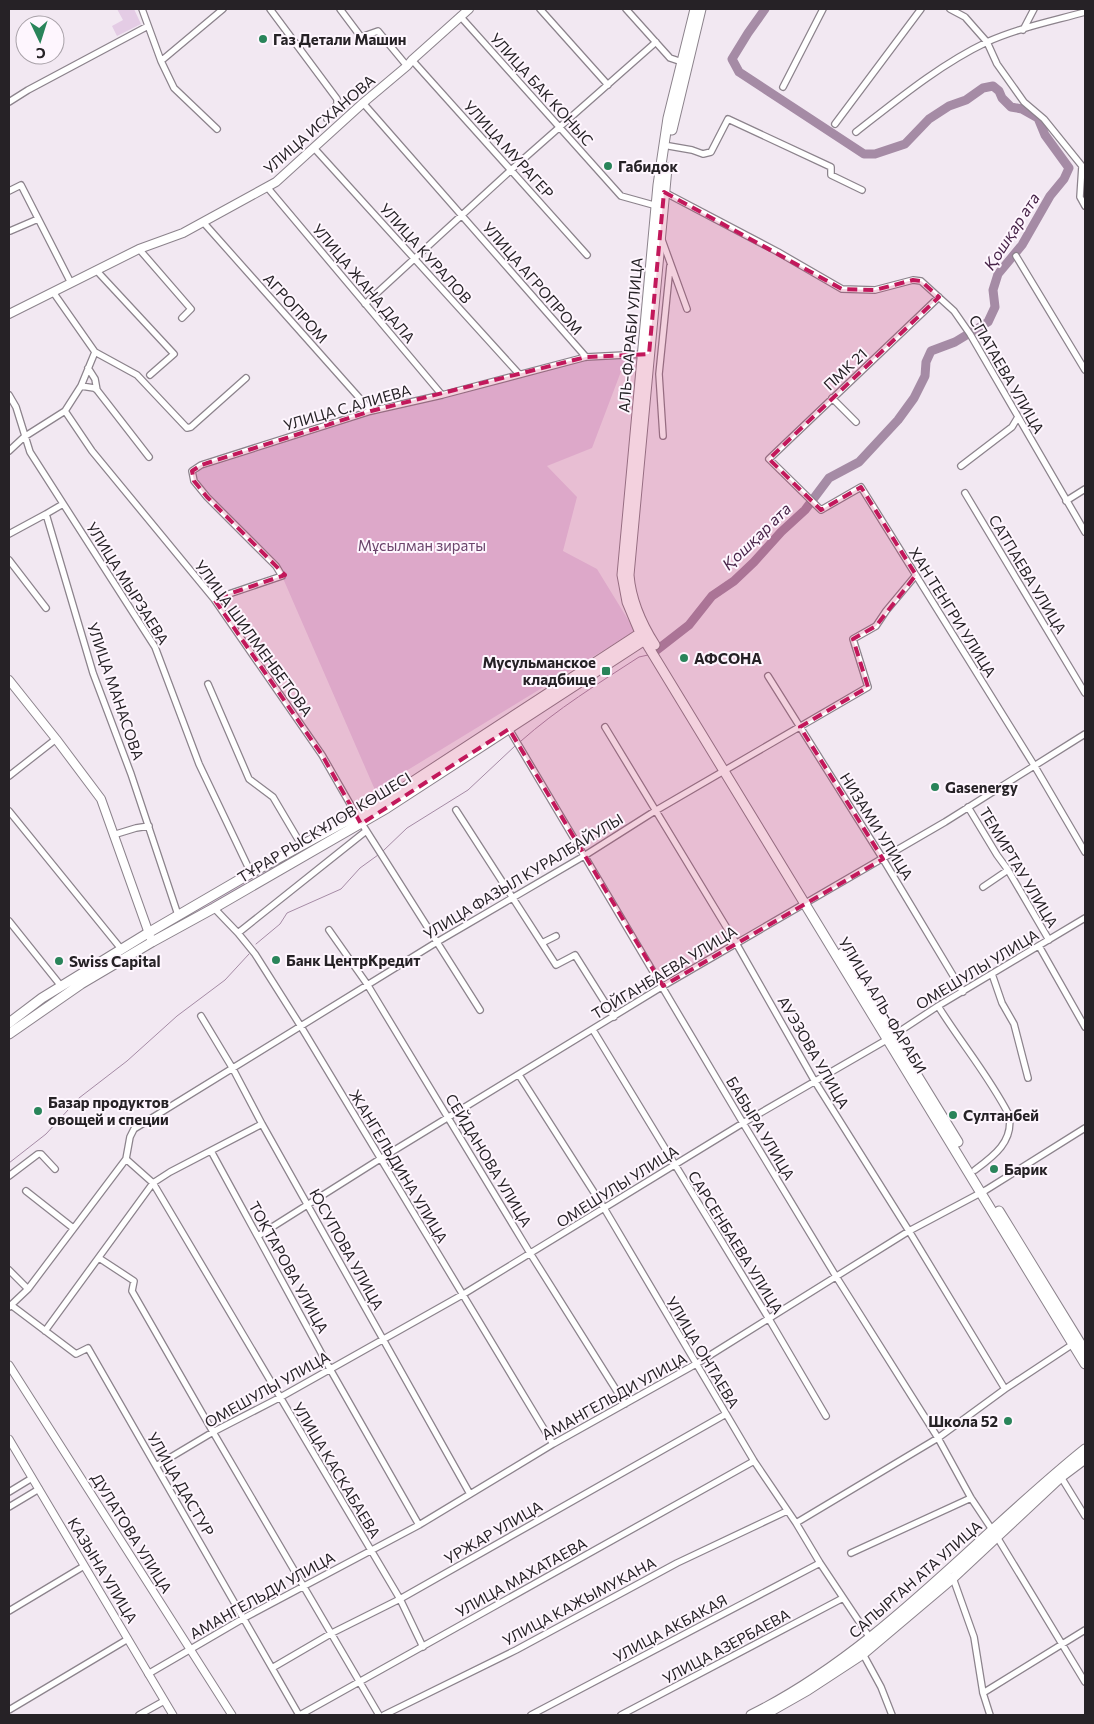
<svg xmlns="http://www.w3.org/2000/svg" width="1094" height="1724" font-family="Commissioner,sans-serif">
	<rect width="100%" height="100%" fill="#f2e8f2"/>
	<path fill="#e4cce5" d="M117,9H134L141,24L117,36L112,26L123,20Z
		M628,353L592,448L547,466L577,497L563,551L597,569L635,631L375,790L282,576L194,481L201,465L371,411L586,357Z
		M354,820L355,823L156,937L154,933Z"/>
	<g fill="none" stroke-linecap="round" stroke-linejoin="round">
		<path stroke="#a58ba5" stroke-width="1" d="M521,741C557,709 599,683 639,657L648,655
			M383,851L407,828L468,790L515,746
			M256,944L280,924L287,913L341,889L360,868L378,855
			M9,1163L46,1134L79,1098L127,1061L177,1016L225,980L249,954"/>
		<path stroke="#a58ba5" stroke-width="9" d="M653,653L689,625L712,596L734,581L754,562L781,532L805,510L829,478L859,462L898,420L914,398L925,376L926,362L931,351L955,342L988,322L995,307L993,290L998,274L1022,245L1050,196L1064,179L1069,168L1045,135L1038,118L1022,109L1011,107L1002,98L999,91L993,86L983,88L966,100L949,106L929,119L905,144L875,154H864L739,72L732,59L748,33L765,9"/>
		<g stroke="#8c838c" stroke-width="8">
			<path id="minor" d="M142,9L161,61L223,9
				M270,9L337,99V104L327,119
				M340,9L361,37L378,31L407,66
				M540,9L608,85
				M626,9L670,58L682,62
				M950,9L965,17L987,42L997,64L1024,102L1044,119L1082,166L1080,197L1085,206
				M460,16L621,196L657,206
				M1023,30L1034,9
				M412,60L587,255
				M161,61L174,88L217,129
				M783,87L823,9
				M9,102L28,90L148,26
				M363,103L586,357
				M835,124L921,9
				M856,132C897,100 939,65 987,42C1018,28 1053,21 1085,12
				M669,146L692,150L703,154L711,152L728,119L831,167V175L862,190
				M314,148L519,374
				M267,187L442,395
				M9,191L21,185L71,283
				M662,191L778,252L842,289L875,290L913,280L921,281L954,311L970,334L1085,532
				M203,222L371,411
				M10,231L38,219
				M662,240L687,309
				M139,249L191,309L182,318
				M1016,256L1085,370
				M96,270L174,354L150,375
				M939,297L769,459L821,510L861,487L1034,765L1085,852
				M365,304L511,170L656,42
				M95,352L137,375L187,428L191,427L246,378
				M88,368L95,379L97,390
				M81,386L94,388L97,390L149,457
				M9,395L16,407L30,452L155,647L199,764L251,873
				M832,398L856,422
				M65,411L92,451L214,599L322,755L357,816L480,1010
				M663,436L659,374L670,266
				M9,451L24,437L65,411L81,386L95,352L53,292
				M961,466L1012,427L1018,417
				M965,493L1085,693
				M1066,501L1085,489
				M46,514L63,504
				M9,534L46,514L93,673L131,774L178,915
				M9,560L46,608
				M214,599L282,576L276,566L207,497L194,481L192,471L201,465L371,411L442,395L586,357L644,354
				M768,676L883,859L963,992
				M208,684L249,779L273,797L302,846
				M605,727L736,943L814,1080L909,1231L1005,1389
				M509,729L743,1123L837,1278L938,1438L971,1498L997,1537L1085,1682
				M9,776L56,739
				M968,807L997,855L1008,870L1049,940
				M456,810L556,965L575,955L614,1017
				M9,811L122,950
				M113,835L136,828L149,826
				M983,887L1008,870
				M214,908L238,933L255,954L300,1025L553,1444
				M9,921L61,986
				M329,930L367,984L530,1253L625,1404
				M238,933L366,831
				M542,943L556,936
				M1039,946L1085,1027
				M992,974L1002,1003L1014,1024L1028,1078
				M938,1006C961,1043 989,1076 1009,1115C1014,1141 994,1156 975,1170
				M201,1016L233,1069L262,1124L470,1494
				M593,1030L769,1319L826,1416
				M519,1075L604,1208L754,1461L796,1523L820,1563L870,1638
				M211,1151L330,1369L419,1525
				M126,1159L153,1183L400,1599L423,1647
				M9,1176L38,1154H41L55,1169
				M26,1191L73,1228
				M258,1236L380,1159L663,986L945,822L1085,734
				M99,1258L134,1281L132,1291L213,1432L379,1715
				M9,1270L28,1289
				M11,1305L76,1354L88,1348L299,1715
				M9,1307L28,1289L126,1159L130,1137L134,1129L437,942L584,856L655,811L868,687L853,639L876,626L886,611L916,575
				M45,1331L153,1183L170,1172L262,1124
				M156,1466L213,1432L279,1398L462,1295L743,1123L888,1039L938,1006L1085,918
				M1061,1477L1085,1516
				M9,1492L32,1478
				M9,1507L39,1489
				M796,1523L938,1438L1005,1389L1073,1344
				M851,1553L971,1498
				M953,1578L974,1637L983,1693L990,1715
				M9,1611L84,1566
				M863,1654L881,1687L892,1715
				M272,1668L332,1633L400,1599L726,1414
				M148,1674L244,1618L419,1525L553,1444L696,1364L909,1231L986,1190L1085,1128
				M983,1693L1085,1630
				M9,1710L128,1639
				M139,1715L164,1701
				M300,1715L754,1461
				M384,1715L516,1650L677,1563L787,1511
				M531,1715L820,1563
				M621,1715L843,1598"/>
		</g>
		<g stroke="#8c838c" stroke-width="9">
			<path id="tertiary" d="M9,1365L232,1715
				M9,1439L173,1715"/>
		</g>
		<g stroke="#8c838c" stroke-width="10">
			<path id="secondary" d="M9,314L139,249L183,233L276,182L363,103L407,66L412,60L469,9
				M9,680L56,739L101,799L152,942"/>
		</g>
		<g stroke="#8c838c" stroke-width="11">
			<path id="primary" d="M695,9L668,118L658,185L622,575L627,602L640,633L1085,1364
				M672,130L701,9
				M655,645C641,623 631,600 629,575L667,168
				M842,953L958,1142
				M9,1023L42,998L148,933L251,873L383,801L645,630
				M9,1034L81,984L152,942L214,908L387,808L648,638
				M999,1211L1085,1351
				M751,1715C880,1651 974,1538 1085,1449
				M764,1715L808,1690L863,1654L953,1578L1061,1477L1085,1459"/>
		</g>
		<use href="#minor" stroke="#fff" stroke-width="5.5"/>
		<use href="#tertiary" stroke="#fff" stroke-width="7"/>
		<use href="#secondary" stroke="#fff" stroke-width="8"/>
		<use href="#primary" stroke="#fff" stroke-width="9"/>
	</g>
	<path fill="#c2185b" fill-opacity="0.2" stroke="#c2185b" stroke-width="4" stroke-dasharray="10 6" stroke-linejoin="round" d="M664,192L842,289L875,290L913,280L921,281L939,297L769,459L821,510L861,487L916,575L876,626L853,639L868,687L800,727L883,859L663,986L509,729L361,824L322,755L214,599L285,575L207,497L194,481L192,471L201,465L371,411L586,357L649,354Z"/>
	<g fill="#29845a" stroke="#fef6fe" stroke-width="2">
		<circle cx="263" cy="39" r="5"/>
		<circle cx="608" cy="166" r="5"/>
		<circle cx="684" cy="658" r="5"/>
		<rect x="601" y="666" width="10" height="10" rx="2.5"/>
		<circle cx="935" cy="787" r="5"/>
		<circle cx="276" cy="960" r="5"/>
		<circle cx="59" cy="961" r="5"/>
		<circle cx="38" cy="1111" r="5"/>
		<circle cx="953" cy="1115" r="5"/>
		<circle cx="994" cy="1169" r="5"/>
		<circle cx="1008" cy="1421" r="5"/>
	</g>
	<g text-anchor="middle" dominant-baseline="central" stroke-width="4" stroke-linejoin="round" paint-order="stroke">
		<g font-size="15" font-weight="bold" fill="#262226" stroke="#fef6fe" text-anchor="start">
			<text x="273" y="39">Газ Детали Машин</text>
			<text x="618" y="166">Габидок</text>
			<text x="694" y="658">АФСОНА</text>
			<text x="596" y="662" text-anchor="end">Мусульманское<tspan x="596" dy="17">кладбище</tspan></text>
			<text x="945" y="787">Gasenergy</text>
			<text x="286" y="960">Банк ЦентрКредит</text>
			<text x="69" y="961">Swiss Capital</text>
			<text x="48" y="1102">Базар продуктов<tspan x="48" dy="17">овощей и специи</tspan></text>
			<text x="963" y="1115">Султанбей</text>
			<text x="1004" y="1169">Барик</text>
			<text x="998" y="1421" text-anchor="end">Школа 52</text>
		</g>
		<g font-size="15" fill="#262226" stroke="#fef6fe">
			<text transform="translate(542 89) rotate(48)">УЛИЦА БАК КОНЫС</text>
			<text transform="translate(319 124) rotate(-41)">УЛИЦА ИСХАНОВА</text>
			<text transform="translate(509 149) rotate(48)">УЛИЦА МУРАГЕР</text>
			<text transform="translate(426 253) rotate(48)">УЛИЦА КУРАЛОВ</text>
			<text transform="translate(533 278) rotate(49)">УЛИЦА АГРОПРОМ</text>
			<text transform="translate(364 283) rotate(50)">УЛИЦА ЖАНА ДАЛА</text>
			<text transform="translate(296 308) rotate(48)">АГРОПРОМ</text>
			<text transform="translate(630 335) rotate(-85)">АЛЬ-ФАРАБИ УЛИЦА</text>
			<text transform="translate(845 369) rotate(-43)">ПМК 21</text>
			<text transform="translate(1007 374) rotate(60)">СПАТАЕВА УЛИЦА</text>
			<text transform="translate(347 407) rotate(-16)">УЛИЦА С.АЛИЕВА</text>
			<text transform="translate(1028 574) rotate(59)">САТПАЕВА УЛИЦА</text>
			<text transform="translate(128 583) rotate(58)">УЛИЦА МЫРЗАЕВА</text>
			<text transform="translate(953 612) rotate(58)">ХАН ТЕНГРИ УЛИЦА</text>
			<text transform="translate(254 638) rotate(54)">УЛИЦА ШИЛМЕНБЕТОВА</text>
			<text transform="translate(116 691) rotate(71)">УЛИЦА МАНАСОВА</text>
			<text transform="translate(877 826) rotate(58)">НИЗАМИ УЛИЦА</text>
			<text transform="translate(324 827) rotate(-31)">ТҰРАР РЫСКҰЛОВ КӨШЕСІ</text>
			<text transform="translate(1019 867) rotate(59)">ТЕМИРТАУ УЛИЦА</text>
			<text transform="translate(523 876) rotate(-31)">УЛИЦА ФАЗЫЛ КУРАЛБАЙУЛЫ</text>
			<text transform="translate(977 969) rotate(-31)">ОМЕШУЛЫ УЛИЦА</text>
			<text transform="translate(664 972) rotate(-31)">ТОЙГАНБАЕВА УЛИЦА</text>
			<text transform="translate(883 1005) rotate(59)">УЛИЦА АЛЬ-ФАРАБИ</text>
			<text transform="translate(814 1052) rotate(60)">АУЭЗОВА УЛИЦА</text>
			<text transform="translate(761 1128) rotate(59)">БАБЫРА УЛИЦА</text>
			<text transform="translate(489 1160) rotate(59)">СЕЙДАНОВА УЛИЦА</text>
			<text transform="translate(399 1166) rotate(59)">ЖАНГЕЛЬДИНА УЛИЦА</text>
			<text transform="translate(617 1186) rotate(-32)">ОМЕШУЛЫ УЛИЦА</text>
			<text transform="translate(736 1242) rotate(58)">САРСЕНБАЕВА УЛИЦА</text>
			<text transform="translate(347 1249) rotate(61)">ЮСУПОВА УЛИЦА</text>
			<text transform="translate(289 1267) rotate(61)">ТОКТАРОВА УЛИЦА</text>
			<text transform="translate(703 1352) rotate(59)">УЛИЦА ОНТАЕВА</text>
			<text transform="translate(267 1389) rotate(-29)">ОМЕШУЛЫ УЛИЦА</text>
			<text transform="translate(614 1396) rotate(-29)">АМАНГЕЛЬДИ УЛИЦА</text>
			<text transform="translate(337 1470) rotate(59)">УЛИЦА КАСКАБАЕВА</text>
			<text transform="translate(181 1484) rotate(60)">УЛИЦА ДАСТУР</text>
			<text transform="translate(493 1532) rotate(-30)">УРЖАР УЛИЦА</text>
			<text transform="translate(132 1533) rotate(58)">ДУЛАТОВА УЛИЦА</text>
			<text transform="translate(103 1570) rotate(59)">КАЗЫНА УЛИЦА</text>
			<text transform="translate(521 1577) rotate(-29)">УЛИЦА МАХАТАЕВА</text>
			<text transform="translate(915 1579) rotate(-41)">САПЫРГАН АТА УЛИЦА</text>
			<text transform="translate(262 1595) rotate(-29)">АМАНГЕЛЬДИ УЛИЦА</text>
			<text transform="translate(579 1601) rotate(-28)">УЛИЦА КАЖЫМУКАНА</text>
			<text transform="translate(670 1628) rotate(-28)">УЛИЦА АКБАКАЯ</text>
			<text transform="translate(726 1646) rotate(-28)">УЛИЦА АЗЕРБАЕВА</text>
		</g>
		<g font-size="15" fill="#6a446b" stroke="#fef6fe">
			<text x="422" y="545">Мұсылман зираты</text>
		</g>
		<g font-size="16" font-style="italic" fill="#472348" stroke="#fef6fe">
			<text transform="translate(1011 231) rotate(-57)">Қошқар ата</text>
			<text transform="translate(756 536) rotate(-44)">Қошқар ата</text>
		</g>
	</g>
	<rect width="1094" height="1724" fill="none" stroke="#262226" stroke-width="20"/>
	<g transform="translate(40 40) rotate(176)"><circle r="24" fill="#fef6fe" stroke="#a8a1a8"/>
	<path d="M0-4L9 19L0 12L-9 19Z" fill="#29845a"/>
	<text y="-8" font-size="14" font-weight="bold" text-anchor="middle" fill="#262226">С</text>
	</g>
</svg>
